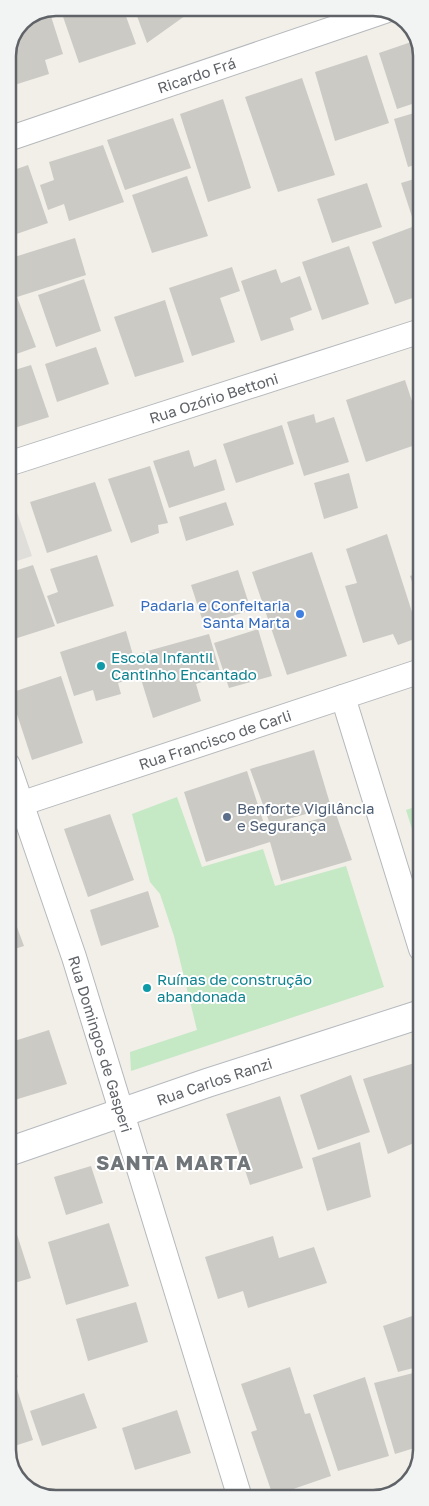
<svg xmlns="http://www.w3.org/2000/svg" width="429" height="1506" font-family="'Golos Text',sans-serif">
	<rect width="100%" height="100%" fill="#f1efe8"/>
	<path fill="#e0deda" d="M8,492H10L32,556L8,564Z"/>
	<path fill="#c5e8c5" d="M177,797L202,867L263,849L275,886L346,866L384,987L131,1071L130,1052L197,1030L174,936L160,894L150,882L132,814Z
		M421,805V857L406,810Z"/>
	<path fill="#cccac5" d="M60,8H123L136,44L79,63Z
		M134,8H196L147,43Z
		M255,8H272L262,16Z
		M49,10L63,54L45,60L49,74L8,87V56L22,21Z
		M417,40L421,46V101L397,109L379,53Z
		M367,55L389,123L335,141L315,72Z
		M302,78L335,175L278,192L245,97Z
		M223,99L251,188L208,202L180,114Z
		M421,111V163L408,167L394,119Z
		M173,118L191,168L125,190L107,140Z
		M103,145L124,202L69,221L64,204L48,210L40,185L54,180L49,162Z
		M28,165L48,223L8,237V172Z
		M187,176L208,236L152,253L132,195Z
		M421,177V233L417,234L421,243V295L395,304L372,242L415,226L401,183Z
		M367,183L382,227L332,243L317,199Z
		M75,238L86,275L17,297L8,267V259Z
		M349,246L369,304L322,320L302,262Z
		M232,267L240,291L220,298L235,342L192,356L169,288Z
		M276,269L281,283L300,276L312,310L290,318L294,330L261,341L241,281Z
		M84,279L101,331L56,347L38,295Z
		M17,297L36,347L8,357V300Z
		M165,300L184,362L135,377L114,317Z
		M96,347L109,384L57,402L45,364Z
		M31,365L49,417L8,430V372Z
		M421,379V401H420L414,382Z
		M405,380L421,428V443L366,462L346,400Z
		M314,414L316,423L334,417L349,462L304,476L287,422Z
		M282,425L294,464L236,483L223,444Z
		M189,450L194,467L216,459L225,490L169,508L153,461Z
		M150,466L168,523L158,525L159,533L131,543L108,479Z
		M349,473L358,508L324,519L314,483Z
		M95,482L112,531L47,553L30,502Z
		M226,502L234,525L186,541L179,517Z
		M387,534L420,637L398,645L393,634L363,643L345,586L357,583L346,549Z
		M312,552L347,656L287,675L252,572Z
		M97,555L114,606L57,624L47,596L58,592L50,569Z
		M33,565L55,626L8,641V573Z
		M238,570L251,610L204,625L191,585Z
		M421,572V607L410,576Z
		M258,629L272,676L229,688L214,643Z
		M126,631L133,655L209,634L221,675L196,684L201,701L153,718L140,676L118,683L121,694L96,701L93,690L74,696L60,652Z
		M61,676L83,743L32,760L10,693Z
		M314,750L331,807L270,824L250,769Z
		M247,771L267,833L336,814L352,860L281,881L270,842L206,862L184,792Z
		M110,814L134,880L88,897L64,829Z
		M148,891L159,927L101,946L90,910Z
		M8,903L24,946L8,951Z
		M49,1030L67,1084L8,1102V1043Z
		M421,1061V1140L388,1154L363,1079Z
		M351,1075L370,1132L318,1150L300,1095Z
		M280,1096L303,1168L250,1185L226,1114Z
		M360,1142L371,1197L327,1211L312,1158Z
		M91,1166L103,1203L66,1215L54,1177Z
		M12,1219L31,1278L8,1285V1220Z
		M109,1223L129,1286L66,1305L48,1242Z
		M273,1236L279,1258L314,1247L327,1283L248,1308L243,1291L218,1299L205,1257Z
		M136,1302L148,1342L88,1361L76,1319Z
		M421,1313V1366L398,1372L383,1326Z
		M8,1347L18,1377L8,1380Z
		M290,1367L305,1414L310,1413L331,1476L273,1496L251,1432L257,1430L241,1384Z
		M421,1371V1446L395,1454L374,1383Z
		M365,1377L389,1456L338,1471L313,1395Z
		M17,1389L33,1440L8,1448V1392Z
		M84,1393L97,1428L42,1446L30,1411Z
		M177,1410L191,1453L135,1470L122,1428Z
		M109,1489L112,1498H85Z"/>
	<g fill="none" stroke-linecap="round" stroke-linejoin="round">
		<g stroke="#b5b8bc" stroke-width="26">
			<g id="street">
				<path id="s1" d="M8,139L385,11"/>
				<path id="s2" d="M8,464L421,331"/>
				<path d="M343,697L421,949"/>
				<path id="s3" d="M8,765L74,957L240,1498"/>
				<path id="s4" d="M8,808L421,671"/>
			</g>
		</g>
		<g stroke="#b6babf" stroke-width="30">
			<g id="secondary">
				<path id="s5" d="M8,1152L207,1083L421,1014"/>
			</g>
		</g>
		<use href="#street" stroke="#fff" stroke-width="24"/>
		<use href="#secondary" stroke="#fff" stroke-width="28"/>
	</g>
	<circle fill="#3f7fe0" stroke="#fff" stroke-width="2" cx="300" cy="614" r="5"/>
	<g fill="#0f9aa8" stroke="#fff" stroke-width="2">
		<circle cx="101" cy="666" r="5"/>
		<circle cx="147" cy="988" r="5"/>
	</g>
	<circle fill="#5c6f8a" stroke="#fff" stroke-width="2" cx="227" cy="817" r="5"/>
	<g text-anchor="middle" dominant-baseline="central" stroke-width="4" stroke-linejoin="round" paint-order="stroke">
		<g font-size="15" fill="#5f6368" stroke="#fff">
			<text stroke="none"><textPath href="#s1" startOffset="199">Ricardo Frá</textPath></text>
			<text stroke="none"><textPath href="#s2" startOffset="216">Rua Ozório Bettoni</textPath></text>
			<text stroke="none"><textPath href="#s4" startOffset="218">Rua Francisco de Carli</textPath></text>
			<text stroke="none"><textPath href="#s3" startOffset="294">Rua Domingos de Gasperi</textPath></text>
			<text stroke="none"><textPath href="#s5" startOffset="218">Rua Carlos Ranzi</textPath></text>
		</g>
		<g font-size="15" fill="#366cbe" stroke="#fff" text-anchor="end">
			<text x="290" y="605">Padaria e Confeitaria<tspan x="290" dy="17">Santa Marta</tspan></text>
		</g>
		<g font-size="15" fill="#0d838f" stroke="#fff" text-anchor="start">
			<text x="111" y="657">Escola Infantil<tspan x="111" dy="17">Cantinho Encantado</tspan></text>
			<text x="157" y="979">Ruínas de construção<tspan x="157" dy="17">abandonada</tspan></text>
		</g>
		<g font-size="15" fill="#4e5e75" stroke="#fff" text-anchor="start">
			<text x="237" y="808">Benforte Vigilância<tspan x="237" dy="17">e Segurança</tspan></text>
		</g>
		<g font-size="20" font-weight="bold" letter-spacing="1" fill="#70757a" stroke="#fff">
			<text x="174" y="1162">SANTA MARTA</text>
		</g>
	</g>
	<path d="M0 0H429V1506H0ZM56 16H373A40 40 0 0 1 413 56V1450A40 40 0 0 1 373 1490H56A40 40 0 0 1 16 1450V56A40 40 0 0 1 56 16Z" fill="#f2f3f3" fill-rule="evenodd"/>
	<path fill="none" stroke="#5f6368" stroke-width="2.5" d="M56 16H373A40 40 0 0 1 413 56V1450A40 40 0 0 1 373 1490H56A40 40 0 0 1 16 1450V56A40 40 0 0 1 56 16Z"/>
</svg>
